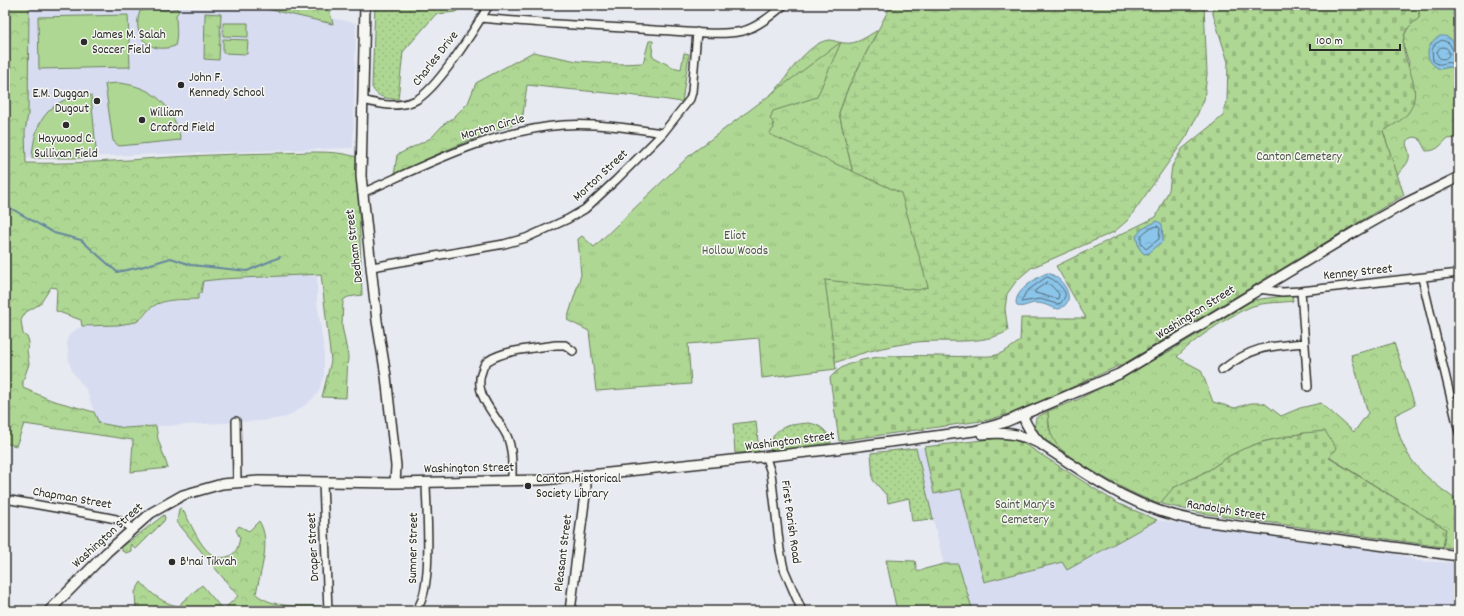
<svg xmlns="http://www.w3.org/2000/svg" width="1464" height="616" font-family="Dekko,sans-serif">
	<defs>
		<pattern id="grass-dots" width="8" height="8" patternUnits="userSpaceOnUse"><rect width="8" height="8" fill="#aed793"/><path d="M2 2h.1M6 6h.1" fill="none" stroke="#96b97f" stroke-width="1.8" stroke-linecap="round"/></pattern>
		<pattern id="forest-crowns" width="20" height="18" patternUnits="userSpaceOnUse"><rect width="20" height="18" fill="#aed793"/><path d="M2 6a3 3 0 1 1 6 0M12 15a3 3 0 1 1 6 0" fill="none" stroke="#96b97f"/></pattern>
		<pattern id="wetland-marsh" width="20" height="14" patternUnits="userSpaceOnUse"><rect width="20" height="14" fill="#aed793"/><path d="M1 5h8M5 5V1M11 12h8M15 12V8" fill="none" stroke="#96b97f"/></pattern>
		<pattern id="cemetery-stones" width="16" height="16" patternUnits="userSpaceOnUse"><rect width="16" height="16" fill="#aed793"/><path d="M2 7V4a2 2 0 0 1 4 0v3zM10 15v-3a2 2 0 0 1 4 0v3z" fill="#96b97f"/></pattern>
		<pattern id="park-tufts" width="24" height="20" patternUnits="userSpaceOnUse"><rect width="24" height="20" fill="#aed793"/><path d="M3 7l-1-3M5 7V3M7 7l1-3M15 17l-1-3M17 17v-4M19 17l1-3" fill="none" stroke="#96b97f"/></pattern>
		<pattern id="water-ripples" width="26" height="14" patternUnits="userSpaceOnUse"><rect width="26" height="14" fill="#8bc5ea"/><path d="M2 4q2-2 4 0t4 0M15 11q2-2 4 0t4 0" fill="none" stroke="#78a9c9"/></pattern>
	</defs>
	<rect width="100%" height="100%" fill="#e8eaf1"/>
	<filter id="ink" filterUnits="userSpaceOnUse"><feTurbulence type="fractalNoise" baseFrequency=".025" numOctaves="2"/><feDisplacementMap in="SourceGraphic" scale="8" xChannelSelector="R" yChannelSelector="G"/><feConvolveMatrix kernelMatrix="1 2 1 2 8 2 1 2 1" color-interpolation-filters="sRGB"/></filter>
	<g filter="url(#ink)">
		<path fill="#d7dcf0" d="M6,5H268L356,23L353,148L9,159Z
			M317,274V302L324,350V376L318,393L307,404L287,417L261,421L125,428L98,423L87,391L72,371L69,362L67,342L68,336L77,329L82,326L118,325L136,322L142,319L151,307L163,302L198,299V294L201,293L202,281L222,279Z
			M924,447L934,494L961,489L985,582L1063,562L1067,570L1157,520L1398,554L1418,561L1459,563V611H955L916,448Z"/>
		<path fill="url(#grass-dots)" stroke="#6c815f" d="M375,5H461L456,12L436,14L403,52L398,99C387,99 377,98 372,87Z
			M1048,411L1049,429L1059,446L1068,455L1048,442L1034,429L1036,418Z
			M756,421L759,452L735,453L733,424Z
			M809,423C821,425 828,431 831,443L770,451C771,425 788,425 809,423Z
			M916,448L933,519L912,521L909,498L888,503L887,496L873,480L871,453Z
			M164,515L165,518L164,521L137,548L135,549L131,544V551L126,553L122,551V547Z"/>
		<path fill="url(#forest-crowns)" stroke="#6c815f" d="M5,5H29L28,114L25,132L26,163C61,164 95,162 129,160C178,156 227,154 275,153C301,153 332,149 357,157L362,295L348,297L343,300L342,326L348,356L346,398L322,397L331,361L321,274L222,279L203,281L201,293L198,294V299C184,300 164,298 152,307C146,311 144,318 136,322L118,325L82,326L81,320L56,311L57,288L51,287L40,304L26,312L21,320L23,334L28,338L29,343L27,350L29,364L23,381V388L51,400L94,412L99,423L125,428L156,426L158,439L168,468L131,472L133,440L24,424L16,446L5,443Z
			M261,5H328L333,24L258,7Z
			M1419,5H1459V53L1457,51L1459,138L1447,139C1440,146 1437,151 1426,151L1419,138L1414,137L1407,140C1405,145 1408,148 1409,153C1411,162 1403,168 1397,175L1383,131L1401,119L1409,63L1403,45L1404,36L1409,26L1419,18Z
			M878,30L848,88L839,113L852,169L848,203L599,275L782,83C790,70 812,41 829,40C834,40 839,43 844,43C857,45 867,36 878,30Z
			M649,41H653L652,56L672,67L681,69L684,53L689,54L682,102C631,94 579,91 527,85L522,122C478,136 435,153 394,176L397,155L431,138L444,124L453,118L468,103L476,83L533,52L577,61L620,64L643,63Z
			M1292,295L1293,301C1281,303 1265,302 1253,306C1233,313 1191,341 1177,357L1201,370L1213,402L1235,408L1251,403H1264L1281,416L1300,408L1321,403L1354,432L1368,413L1351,355L1394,343L1415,405L1395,415C1401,460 1425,477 1459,502V548L1443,547L1445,529L1329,457L1304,433L1262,442L1231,455L1209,470L1174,488L1160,504C1138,498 1072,462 1058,446C1049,435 1049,424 1048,411L1077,400L1170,351L1253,300Z
			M181,508C192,521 203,564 227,557C237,554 238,546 240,538L236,530L239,526L249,531L259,521C272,541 260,572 256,594C274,609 299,605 321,606L320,611H136L135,592L141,582C151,594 165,605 180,606L182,602L202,585L223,610L238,596L177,522L179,509Z
			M886,560L915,561L917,571L944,564H958L973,611H897Z"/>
		<path fill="url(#wetland-marsh)" stroke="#6c815f" d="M891,5H1204L1207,74L1204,100L1187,136L1128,220L1114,232L1031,268L1017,280L1007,294L1005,309L1008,331C980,346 948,339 917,342C884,346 855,354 825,367L728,263L848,203L852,169L839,113L848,88Z"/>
		<path fill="url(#cemetery-stones)" stroke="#6c815f" d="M1213,5H1419V18C1413,23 1406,28 1404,36C1398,59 1427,88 1408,113C1402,121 1391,126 1383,131L1404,195L1127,362L1033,405L1012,413L988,420L839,441L830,378C855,345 938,359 975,356C982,356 993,357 999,354C1007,351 1014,345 1020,341L1021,318H1086L1056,266L1156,217L1169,190L1172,166L1182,149L1223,116L1227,101L1228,62L1213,14Z
			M1325,431L1336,448L1329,458L1446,529L1443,547L1201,513L1162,504V501L1173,488L1209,470L1231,455L1243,449L1262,442L1304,433Z
			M999,438L1010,439L1023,443L1117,503L1157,520L1067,570L1062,562L984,582L961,489L934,494L924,447Z"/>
		<path fill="url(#park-tufts)" stroke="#6c815f" d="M205,13L221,14L219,60L204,59Z
			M841,42L817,97L773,111L770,119L773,122L774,128L769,134L901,193L928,287L918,290L825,280L836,369L762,378L759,338L688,344L691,384L596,391L589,331L567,320L581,275L578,239L582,236L594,247L691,154Z"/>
		<path fill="#aed793" stroke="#6c815f" d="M175,7L179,11L176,15C176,26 178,35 175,46C149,55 131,36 140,11L150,9L172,10Z
			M128,15L130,67L39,69L38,17Z
			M223,23H248V37L223,36Z
			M223,39L248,40L247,54L223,53Z
			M119,83C155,87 173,106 181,140L119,146L113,141L105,84Z
			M77,95H91L96,149L87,158H32C34,125 44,106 77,95Z"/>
		<path fill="url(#water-ripples)" stroke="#65879e" d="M1440,36C1460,34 1459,62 1459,75L1451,67L1440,69C1424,62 1424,45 1440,36Z
			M1157,221L1162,224L1163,241L1149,253L1144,254L1139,248L1136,236L1142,229Z
			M1047,273C1061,275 1080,301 1059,309C1051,308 1045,303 1036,303C1029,303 1024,308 1017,306C1011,293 1037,277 1047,273Z"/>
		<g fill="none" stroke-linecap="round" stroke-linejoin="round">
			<path stroke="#516977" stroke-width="1" d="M1437 53a6 6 0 1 1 12 0a6 6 0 1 1-12 0Z
				M1459,55L1455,53L1449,43L1442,40L1435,44L1432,50L1433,61C1442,68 1442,61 1451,63L1459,70
				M1157,226L1160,228L1159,239L1146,249C1134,238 1145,229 1157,226Z
				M1047,277C1053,278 1063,287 1065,293C1066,296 1063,300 1061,303L1057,304L1040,299L1021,302L1026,292Z
				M1048,282L1059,294L1058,299L1035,293V291Z"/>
			<path stroke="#65879e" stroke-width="2" d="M5,205L54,233L81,240L117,272L141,267L171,258L191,265L247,271L280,257"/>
			<g stroke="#2b2b2b" stroke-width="10">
				<path id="minor" d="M481,18C539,24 597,26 655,30C679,31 721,36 743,31C758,27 773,14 784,5
					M363,100C381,105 396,108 414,101C436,92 476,27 489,5
					M362,193C428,164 490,131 563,125C596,123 630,128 663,133
					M372,267L504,244L526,238L568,219L585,209L616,180L663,133L690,99L692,92L697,32
					M1422,278L1459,432
					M1259,289L1282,292L1301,291L1459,273
					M1301,291L1308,387
					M1222,370C1251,347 1268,346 1304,343
					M236,421L237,483
					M766,458L771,473L780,550L784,569L802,611
					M512,481C512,466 513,450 507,436C497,415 472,395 482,371C483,367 485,363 488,361C503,350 537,348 556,345H565L573,351
					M323,482L328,611
					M5,499L101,516L116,519L132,528
					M414,611C435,598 426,507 426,482"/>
			</g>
			<g stroke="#2b2b2b" stroke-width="12">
				<path id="major" d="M365,5L361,176L377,321L386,376L396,466L395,483
					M1023,416C1027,428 1033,436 1042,445C1094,479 1132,508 1194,520L1459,556
					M982,434C1002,432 1019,433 1038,443
					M49,611L107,552L151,513L183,495L222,484L259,481L395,483L543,480L836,449L974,431L1003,423L1119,374L1356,231L1402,205L1459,177
					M570,611L586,487L585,475"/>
			</g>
			<use href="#minor" stroke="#f6f6f2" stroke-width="7"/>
			<use href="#major" stroke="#f6f6f2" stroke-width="9"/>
		</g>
	</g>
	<g fill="#2b2b2b" stroke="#f6f6f2" stroke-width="1.5">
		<circle cx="84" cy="42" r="4"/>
		<circle cx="181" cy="85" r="4"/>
		<circle cx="97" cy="101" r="4"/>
		<circle cx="142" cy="120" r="4"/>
		<circle cx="66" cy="125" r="4"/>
		<circle cx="528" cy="486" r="4"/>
		<circle cx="172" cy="562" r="4"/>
	</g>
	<g text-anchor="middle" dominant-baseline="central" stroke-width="3" stroke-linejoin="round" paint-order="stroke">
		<g font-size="13" fill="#2b2b2b" stroke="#f6f6f2" text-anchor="start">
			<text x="92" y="35">James M. Salah<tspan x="92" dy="15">Soccer Field</tspan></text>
			<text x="189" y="78">John F.<tspan x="189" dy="15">Kennedy School</tspan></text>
			<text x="89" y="94" text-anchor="end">E.M. Duggan<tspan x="89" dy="15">Dugout</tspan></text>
			<text x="150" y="113">William<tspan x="150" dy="15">Craford Field</tspan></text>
			<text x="66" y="139" text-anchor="middle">Haywood C.<tspan x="66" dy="15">Sullivan Field</tspan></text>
			<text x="536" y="479">Canton Historical<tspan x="536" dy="15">Society Library</tspan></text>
			<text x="180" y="562">B'nai Tikvah</text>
		</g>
		<g font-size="13" fill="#2b2b2b" stroke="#f6f6f2">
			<text transform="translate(436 59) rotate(-52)">Charles Drive</text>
			<text transform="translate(493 128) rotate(-16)">Morton Circle</text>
			<text transform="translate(601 176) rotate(-43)">Morton Street</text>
			<text transform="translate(355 246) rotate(-97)">Dedham Street</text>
			<text transform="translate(1358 273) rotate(-6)">Kenney Street</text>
			<text transform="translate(1196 313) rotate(-32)">Washington Street</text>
			<text transform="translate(790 442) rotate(-7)">Washington Street</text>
			<text transform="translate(469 469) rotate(-1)">Washington Street</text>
			<text transform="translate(72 499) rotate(10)">Chapman Street</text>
			<text transform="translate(1226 511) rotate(9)">Randolph Street</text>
			<text transform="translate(790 522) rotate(82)">First Parish Road</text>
			<text transform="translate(108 536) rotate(-42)">Washington Street</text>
			<text transform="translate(314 547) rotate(-93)">Draper Street</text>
			<text transform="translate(414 548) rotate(-89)">Sumner Street</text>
			<text transform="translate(564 553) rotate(-83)">Pleasant Street</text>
		</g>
		<g font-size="13" fill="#4c5645" stroke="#f6f6f2">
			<text x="1299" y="157">Canton Cemetery</text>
			<text x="735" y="236">Eliot<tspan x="735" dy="15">Hollow Woods</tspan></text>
			<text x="1025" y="505">Saint Mary's<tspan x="1025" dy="15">Cemetery</tspan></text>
		</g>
	</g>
	<rect width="1464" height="616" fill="none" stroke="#f6f6f2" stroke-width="20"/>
	<rect x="10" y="10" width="1444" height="596" fill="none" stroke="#2b2b2b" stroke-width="1.5" filter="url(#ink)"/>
	<path d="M1310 44v6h90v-6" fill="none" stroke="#2b2b2b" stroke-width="2"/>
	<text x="1316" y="44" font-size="12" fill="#2b2b2b" stroke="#f6f6f2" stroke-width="3" paint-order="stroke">100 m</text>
</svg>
